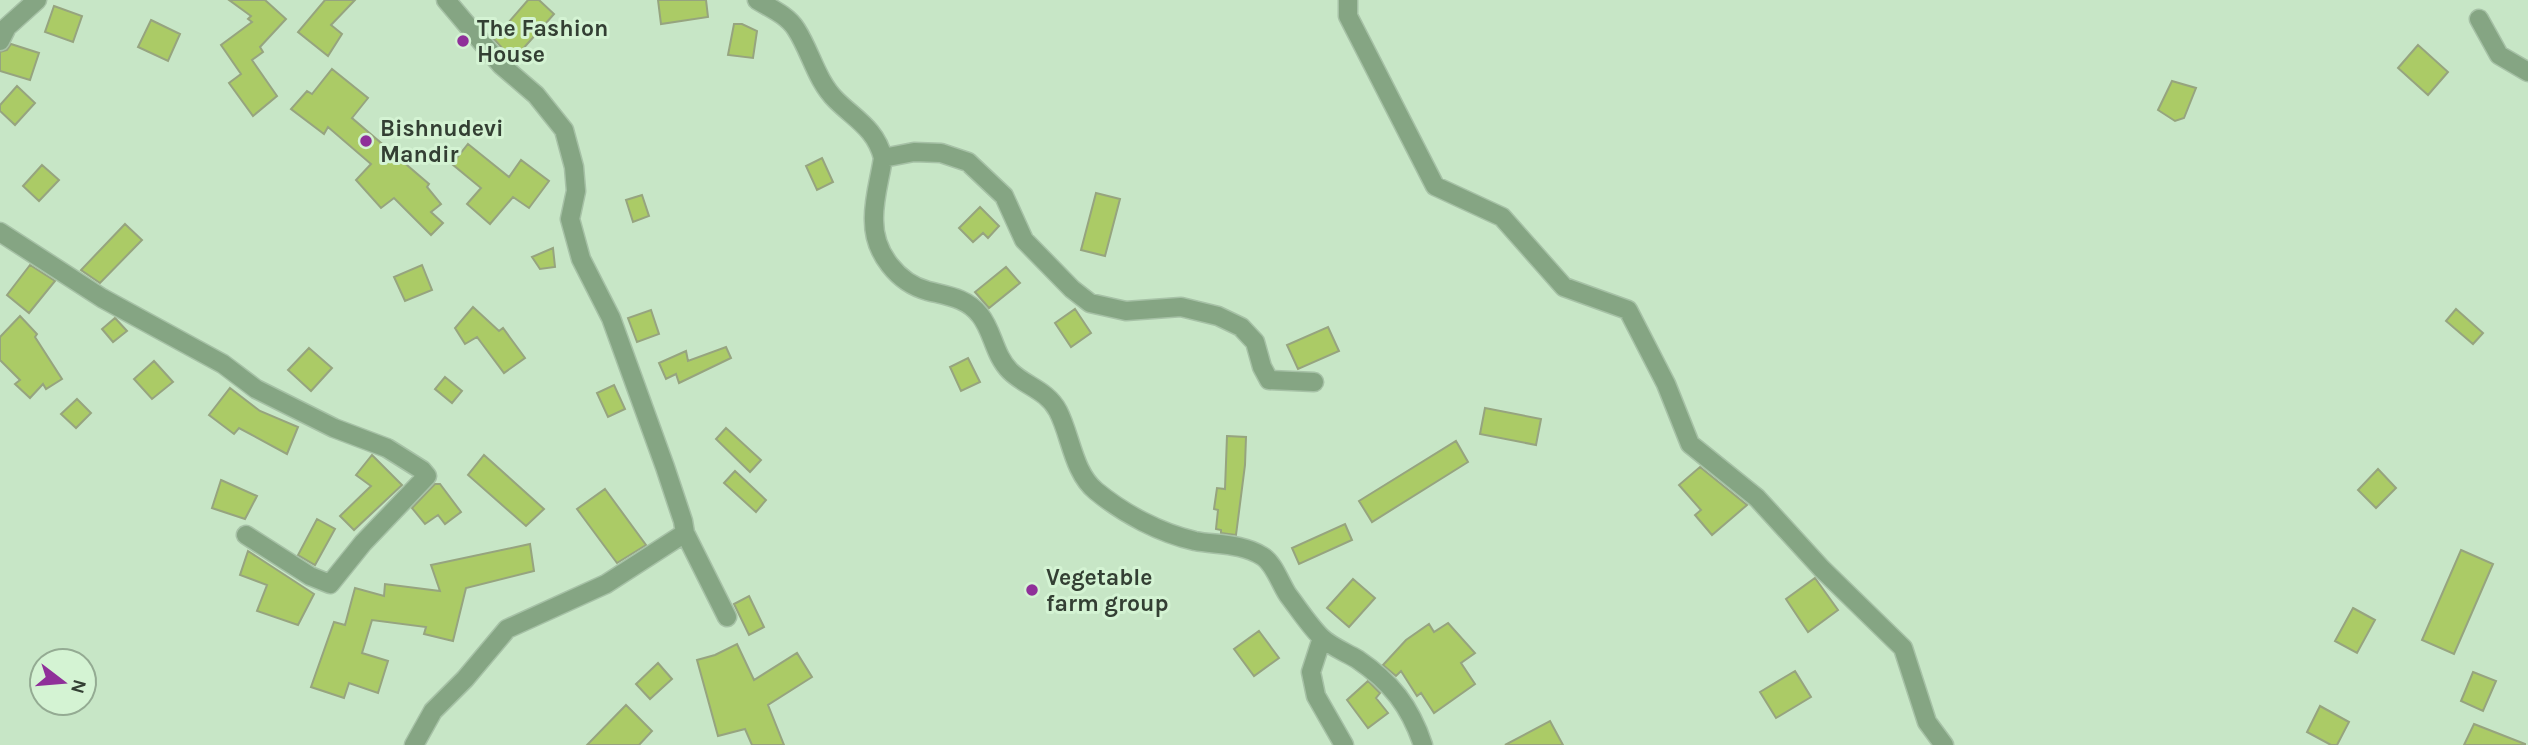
<svg xmlns="http://www.w3.org/2000/svg" width="2528" height="745" font-family="Karla,sans-serif">
	<rect width="100%" height="100%" fill="#c7e6c6"/>
	<path fill="#abcb66" stroke="#96a47f" stroke-width="2" d="M229,0H265L286,19L260,47L263,52L252,60L277,96L253,116L229,83L241,74L221,45L252,22L248,19L251,16Z
		M325,0H355L331,25L342,34L328,56L298,32Z
		M528,0H539L554,14L513,60L494,39Z
		M658,0H706L708,17L661,24Z
		M54,6L82,16L73,42L45,32Z
		M151,20L180,34L168,61L138,47Z
		M734,24H742L757,31L753,58L728,55Z
		M11,44L39,53L30,80L0,71V52L7,50Z
		M2418,45L2448,72L2428,95L2398,68Z
		M332,69L368,98L352,118L429,184L427,187L441,204L431,212L443,223L431,235L394,198L381,208L356,180L371,164L328,127L324,134L291,109L307,91L312,94Z
		M2172,81L2196,88L2184,118L2175,121L2158,110Z
		M17,86L35,103L15,125L0,111V105Z
		M468,144L509,177L521,160L549,181L529,208L513,197L490,224L467,204L481,188L452,164Z
		M822,158L833,182L817,190L806,166Z
		M42,165L59,180L39,201L23,186Z
		M1096,193L1120,199L1105,256L1081,250Z
		M642,195L649,216L633,222L626,200Z
		M980,207L999,226L988,238L983,233L973,242L959,228Z
		M125,224L142,240L100,283L81,270Z
		M553,248L555,267L540,269L532,257Z
		M30,265L55,281L29,313L7,295Z
		M422,265L432,290L405,301L394,277Z
		M1006,267L1020,283L989,308L975,292Z
		M473,307L499,331L503,328L525,358L504,373L477,337L465,344L455,328Z
		M1075,309L1091,333L1071,347L1055,323Z
		M2456,309L2483,333L2473,344L2446,321Z
		M651,310L659,334L637,342L628,318Z
		M20,316L37,334L35,337L62,379L46,389L43,384L30,398L15,384L20,380L0,360V337Z
		M115,318L127,331L113,342L102,329Z
		M1328,327L1339,351L1298,369L1287,345Z
		M726,347L731,358L679,383L676,374L666,379L659,363L686,351L688,361Z
		M309,348L332,368L311,391L288,370Z
		M968,358L980,382L961,391L950,367Z
		M154,361L173,382L152,399L134,379Z
		M445,377L462,391L452,403L435,389Z
		M614,385L625,409L608,417L597,393Z
		M230,388L260,411L298,427L287,454L239,428L234,434L209,415Z
		M77,399L91,413L76,428L61,414Z
		M1485,408L1541,419L1536,445L1480,434Z
		M726,428L761,460L750,472L716,439Z
		M1227,436L1246,437L1245,465L1236,535L1221,533V530L1216,529L1218,510L1214,509L1217,488L1225,489Z
		M1456,441L1468,462L1372,522L1359,501Z
		M372,455L402,485L354,530L340,516L371,486L356,475Z
		M484,455L544,509L526,526L468,475Z
		M1700,467L1747,505L1712,535L1695,515L1701,510L1679,485Z
		M2378,469L2396,488L2376,508L2358,490Z
		M735,471L766,500L756,512L724,483Z
		M221,480L257,496L245,519L212,508Z
		M435,484H440L461,512L445,524L438,515L425,524L412,508Z
		M605,489L646,545L617,563L577,509Z
		M317,519L335,529L315,565L298,555Z
		M1345,524L1352,540L1299,564L1292,548Z
		M530,544L534,571L466,588L453,641L424,634L426,627L372,620L362,653L388,661L378,693L349,683L344,698L311,687L334,622L345,625L355,588L384,596L385,584L440,591L431,565Z
		M2461,550L2493,564L2454,654L2422,640Z
		M248,551L314,594L298,625L257,611L267,585L240,575Z
		M1815,578L1838,610L1808,632L1786,599Z
		M1353,579L1375,598L1349,627L1327,608Z
		M749,596L764,627L749,635L734,604Z
		M2353,608L2375,620L2357,653L2335,641Z
		M1448,623L1475,653L1461,663L1475,684L1434,713L1421,693L1417,696L1401,671L1396,676L1383,665L1406,640L1429,624L1434,632Z
		M1259,631L1279,658L1254,676L1234,649Z
		M737,644L754,680L797,653L812,677L768,705L784,745H752L745,729L718,736L697,660L715,655Z
		M658,663L672,679L650,699L636,684Z
		M1795,671L1811,697L1776,718L1760,692Z
		M2473,672L2496,681L2483,711L2461,701Z
		M1368,681L1380,693L1376,698L1388,713L1368,728L1347,700Z
		M626,705L652,731L639,745H587Z
		M2320,706L2349,722L2337,745H2331L2307,732Z
		M1550,721L1563,745H1505Z
		M2474,724L2525,744V745H2464Z"/>
	<g fill="none" stroke-linecap="round" stroke-linejoin="round">
		<g stroke="#a6c1a6" stroke-width="21">
			<path id="minor" d="M446,0L501,65L536,95L564,130L574,167L576,191L570,219L581,259L611,318L665,467L683,521L685,533L727,617
				M757,0C770,8 787,15 796,29C811,52 816,80 836,100C855,119 876,129 883,158C880,179 873,200 874,221C874,253 898,283 928,291C948,296 967,298 980,315C993,331 994,355 1010,371C1025,386 1047,390 1058,411C1071,436 1073,472 1096,491C1124,514 1160,533 1195,541C1216,545 1242,543 1262,556C1274,563 1280,583 1288,595C1298,608 1309,625 1321,637C1330,646 1345,652 1357,659C1391,682 1410,706 1423,745
				M1348,0V16L1435,186L1502,217L1564,287L1628,310L1666,384L1690,444L1757,498L1822,569L1903,648L1927,722L1944,745
				M2479,19L2499,55L2528,72
				M0,41L7,27L37,0
				M883,158L914,152L941,153L968,162L1004,196L1024,240L1072,289L1090,303L1126,311L1181,307L1218,316L1241,327L1255,342L1262,367L1269,380L1314,382
				M0,232L102,298L223,364L256,389L334,428L387,448L422,470L427,476L363,543L330,584L310,576L246,535
				M1322,638L1311,672L1316,696L1344,745
				M414,745L433,711L465,679L507,629L606,584L685,533"/>
		</g>
		<use href="#minor" stroke="#85a583" stroke-width="18"/>
	</g>
	<g fill="#8f3099" stroke="#d4f3d3" stroke-width="2.5">
		<circle cx="463" cy="41" r="7"/>
		<circle cx="366" cy="141" r="7"/>
		<circle cx="1032" cy="590" r="7"/>
	</g>
	<g text-anchor="middle" dominant-baseline="central" stroke-width="6" stroke-linejoin="round" paint-order="stroke">
		<g font-size="23" font-weight="bold" fill="#333f33" stroke="#d4f3d3" text-anchor="start">
			<text x="477" y="28">The Fashion<tspan x="477" dy="26">House</tspan></text>
			<text x="380" y="128">Bishnudevi<tspan x="380" dy="26">Mandir</tspan></text>
			<text x="1046" y="577">Vegetable<tspan x="1046" dy="26">farm group</tspan></text>
		</g>
	</g>
	<g transform="translate(63 682) rotate(106)"><circle r="33" fill="#d4f3d3" stroke="#94ab93" stroke-width="2"/>
	<path d="M0-5L12 26L0 18L-12 26Z" fill="#8f3099"/>
	<text y="-10" font-size="19" font-weight="bold" text-anchor="middle" fill="#333f33">N</text>
	</g>
</svg>
